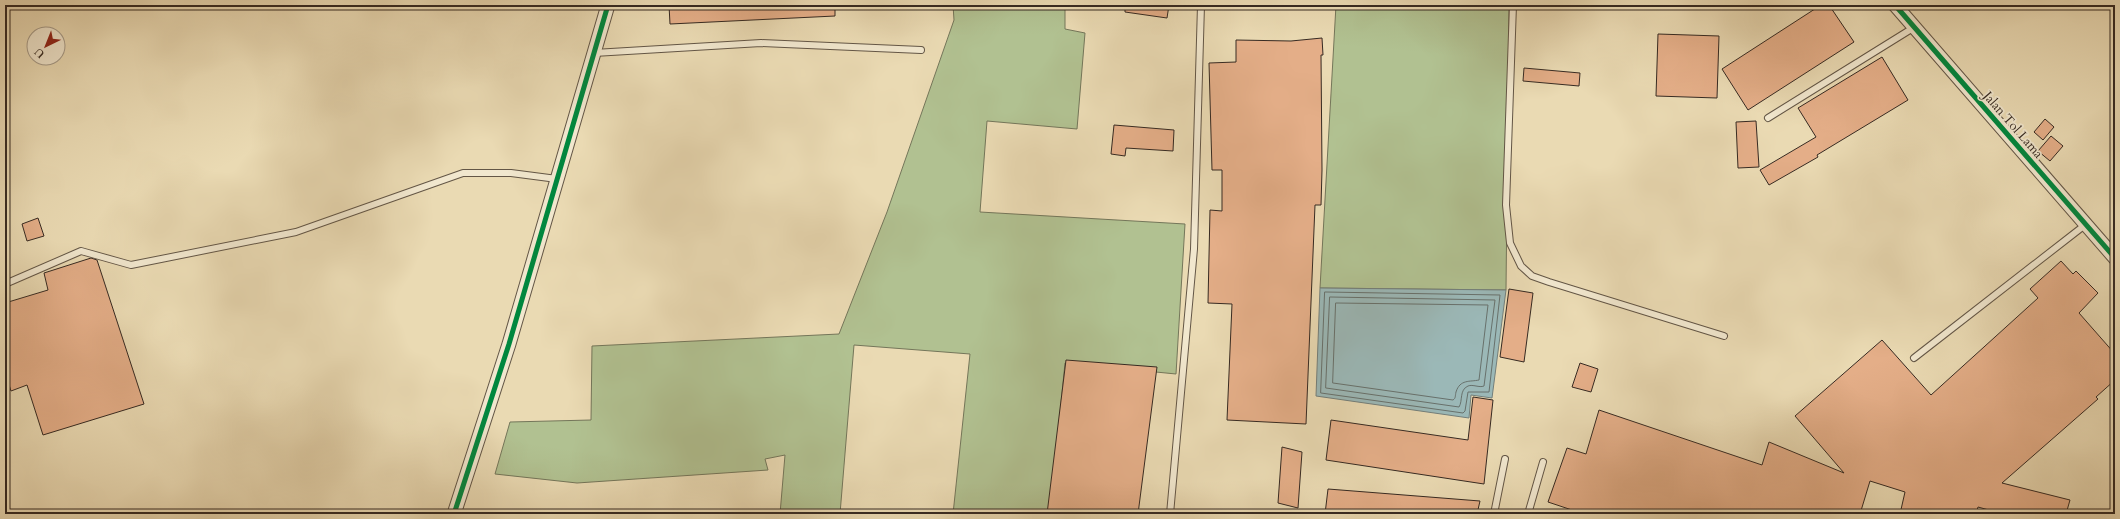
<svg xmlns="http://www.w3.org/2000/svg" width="2120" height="519" font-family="Cardo,serif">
	<rect width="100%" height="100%" fill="#eadab3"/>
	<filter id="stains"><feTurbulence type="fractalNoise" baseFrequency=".005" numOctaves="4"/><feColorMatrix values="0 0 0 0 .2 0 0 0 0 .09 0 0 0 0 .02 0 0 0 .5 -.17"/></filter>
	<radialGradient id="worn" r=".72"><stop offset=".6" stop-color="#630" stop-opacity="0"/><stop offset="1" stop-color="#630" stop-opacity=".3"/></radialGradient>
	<path fill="#b1c191" stroke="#74765a" d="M953,5H1065V29L1085,33L1077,129L987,121L980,212L1185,224L1176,374L1065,363L1050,514H953L970,354L854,345L840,514H780L785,455L765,459L768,470L577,483L495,474L510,422L591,420L592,346L839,334L887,212L954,20Z
		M1336,5H1509L1506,290L1320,288Z"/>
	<path fill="#9bb8b7" stroke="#737f7b" d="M1320,288L1506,290L1492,398L1471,395L1469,418L1316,396Z"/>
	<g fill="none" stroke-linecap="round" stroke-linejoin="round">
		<path stroke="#68716c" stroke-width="1" d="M1325,292L1500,295L1489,392H1468L1465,411L1463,413L1321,393Z
			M1330,297L1495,300L1484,386C1479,388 1473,384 1468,386C1459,390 1463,401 1459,407L1326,388Z
			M1336,303L1488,305L1479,380C1470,382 1460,379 1456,392C1455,396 1456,398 1453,400L1333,383Z"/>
	</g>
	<path fill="#e4ae88" stroke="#362a22" d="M669,5H835V16L670,24Z
		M1125,5H1169L1167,18L1125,12Z
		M1821,5H1829L1854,42L1748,110L1722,69Z
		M1658,34L1719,36L1717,98L1656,96Z
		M1322,38L1323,55H1321L1322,170L1321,205H1315L1306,424L1227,420L1232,304L1208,303L1210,210L1222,211V170H1212L1209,63L1236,62V40L1291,41Z
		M1882,57L1908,100L1817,155L1818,157L1769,185L1760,170L1816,137L1798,108Z
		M1524,68L1580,73L1579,86L1523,81Z
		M2045,119L2054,127L2043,140L2034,132Z
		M1756,121L1759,167L1738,168L1736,122Z
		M1114,125L1174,130L1173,151L1126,148L1125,156L1111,154Z
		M2051,136L2063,146L2050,161L2038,151Z
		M38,218L44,236L27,241L22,224Z
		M91,258L97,260L144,404L43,435L27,385L11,391L5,372V303L48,290L44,273Z
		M2061,261L2073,274L2076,271L2098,293L2079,313L2115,354V380L2096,397L2098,399L2002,483L2070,500L2066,514H2003L1978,507L1976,514H1900L1905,492L1870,481L1860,514H1584L1548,502L1567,448L1586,454L1599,410L1762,465L1769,442L1844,473L1795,416L1882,340L1931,395L2038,298L2030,289Z
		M1509,289L1533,293L1524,362L1500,357Z
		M1066,360L1157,367L1138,514H1047Z
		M1580,363L1598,369L1591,392L1572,387Z
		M1473,397L1493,400L1484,484L1326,460L1331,420L1468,440Z
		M1282,447L1302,452L1298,508L1278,503Z
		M1328,489L1480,501L1477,514H1325Z"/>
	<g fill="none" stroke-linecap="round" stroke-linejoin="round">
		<g stroke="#635646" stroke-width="8">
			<path id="lane" d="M1513,5L1506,205L1510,243L1521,266L1532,276L1549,282L1724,336
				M594,53L761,43L921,50
				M1768,118L1913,28
				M5,284L81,251L131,265L296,232L463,173H511L557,179
				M1914,358L2085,225
				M1170,514L1194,249L1201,5
				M1494,514L1505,459
				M1528,514L1543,462"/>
		</g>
		<g stroke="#635646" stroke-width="15">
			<path id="street" d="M1895,5L2115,258
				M454,514L509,344L608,5"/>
		</g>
		<use href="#lane" stroke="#f1e7ce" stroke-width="6"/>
		<use href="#street" stroke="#f1e7ce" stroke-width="13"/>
		<g stroke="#f1e7ce" stroke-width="8">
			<path id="cycleway" d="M1895,5L2115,258
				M454,514L509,344L608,5"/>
		</g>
		<use href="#cycleway" stroke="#00873e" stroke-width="5"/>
	</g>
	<g text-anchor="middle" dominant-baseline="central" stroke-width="3.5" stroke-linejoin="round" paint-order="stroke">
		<g font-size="13" fill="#362a22" stroke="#f1e7ce">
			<text transform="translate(2013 125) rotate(49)">Jalan Tol Lama</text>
		</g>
	</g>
	<rect width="2120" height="519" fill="none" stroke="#eadab3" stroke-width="20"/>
	<rect x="6" y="6" width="2108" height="507" fill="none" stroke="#362a22" stroke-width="2"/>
	<rect x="10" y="10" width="2100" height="499" fill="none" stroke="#362a22"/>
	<g transform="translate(46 46) rotate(223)"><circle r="19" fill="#f1e7ce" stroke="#a69b89"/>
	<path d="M0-3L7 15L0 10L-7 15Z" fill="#8f2418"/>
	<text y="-6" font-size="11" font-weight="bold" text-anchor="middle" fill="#362a22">U</text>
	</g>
	<rect width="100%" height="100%" filter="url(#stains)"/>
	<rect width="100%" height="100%" fill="url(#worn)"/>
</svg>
